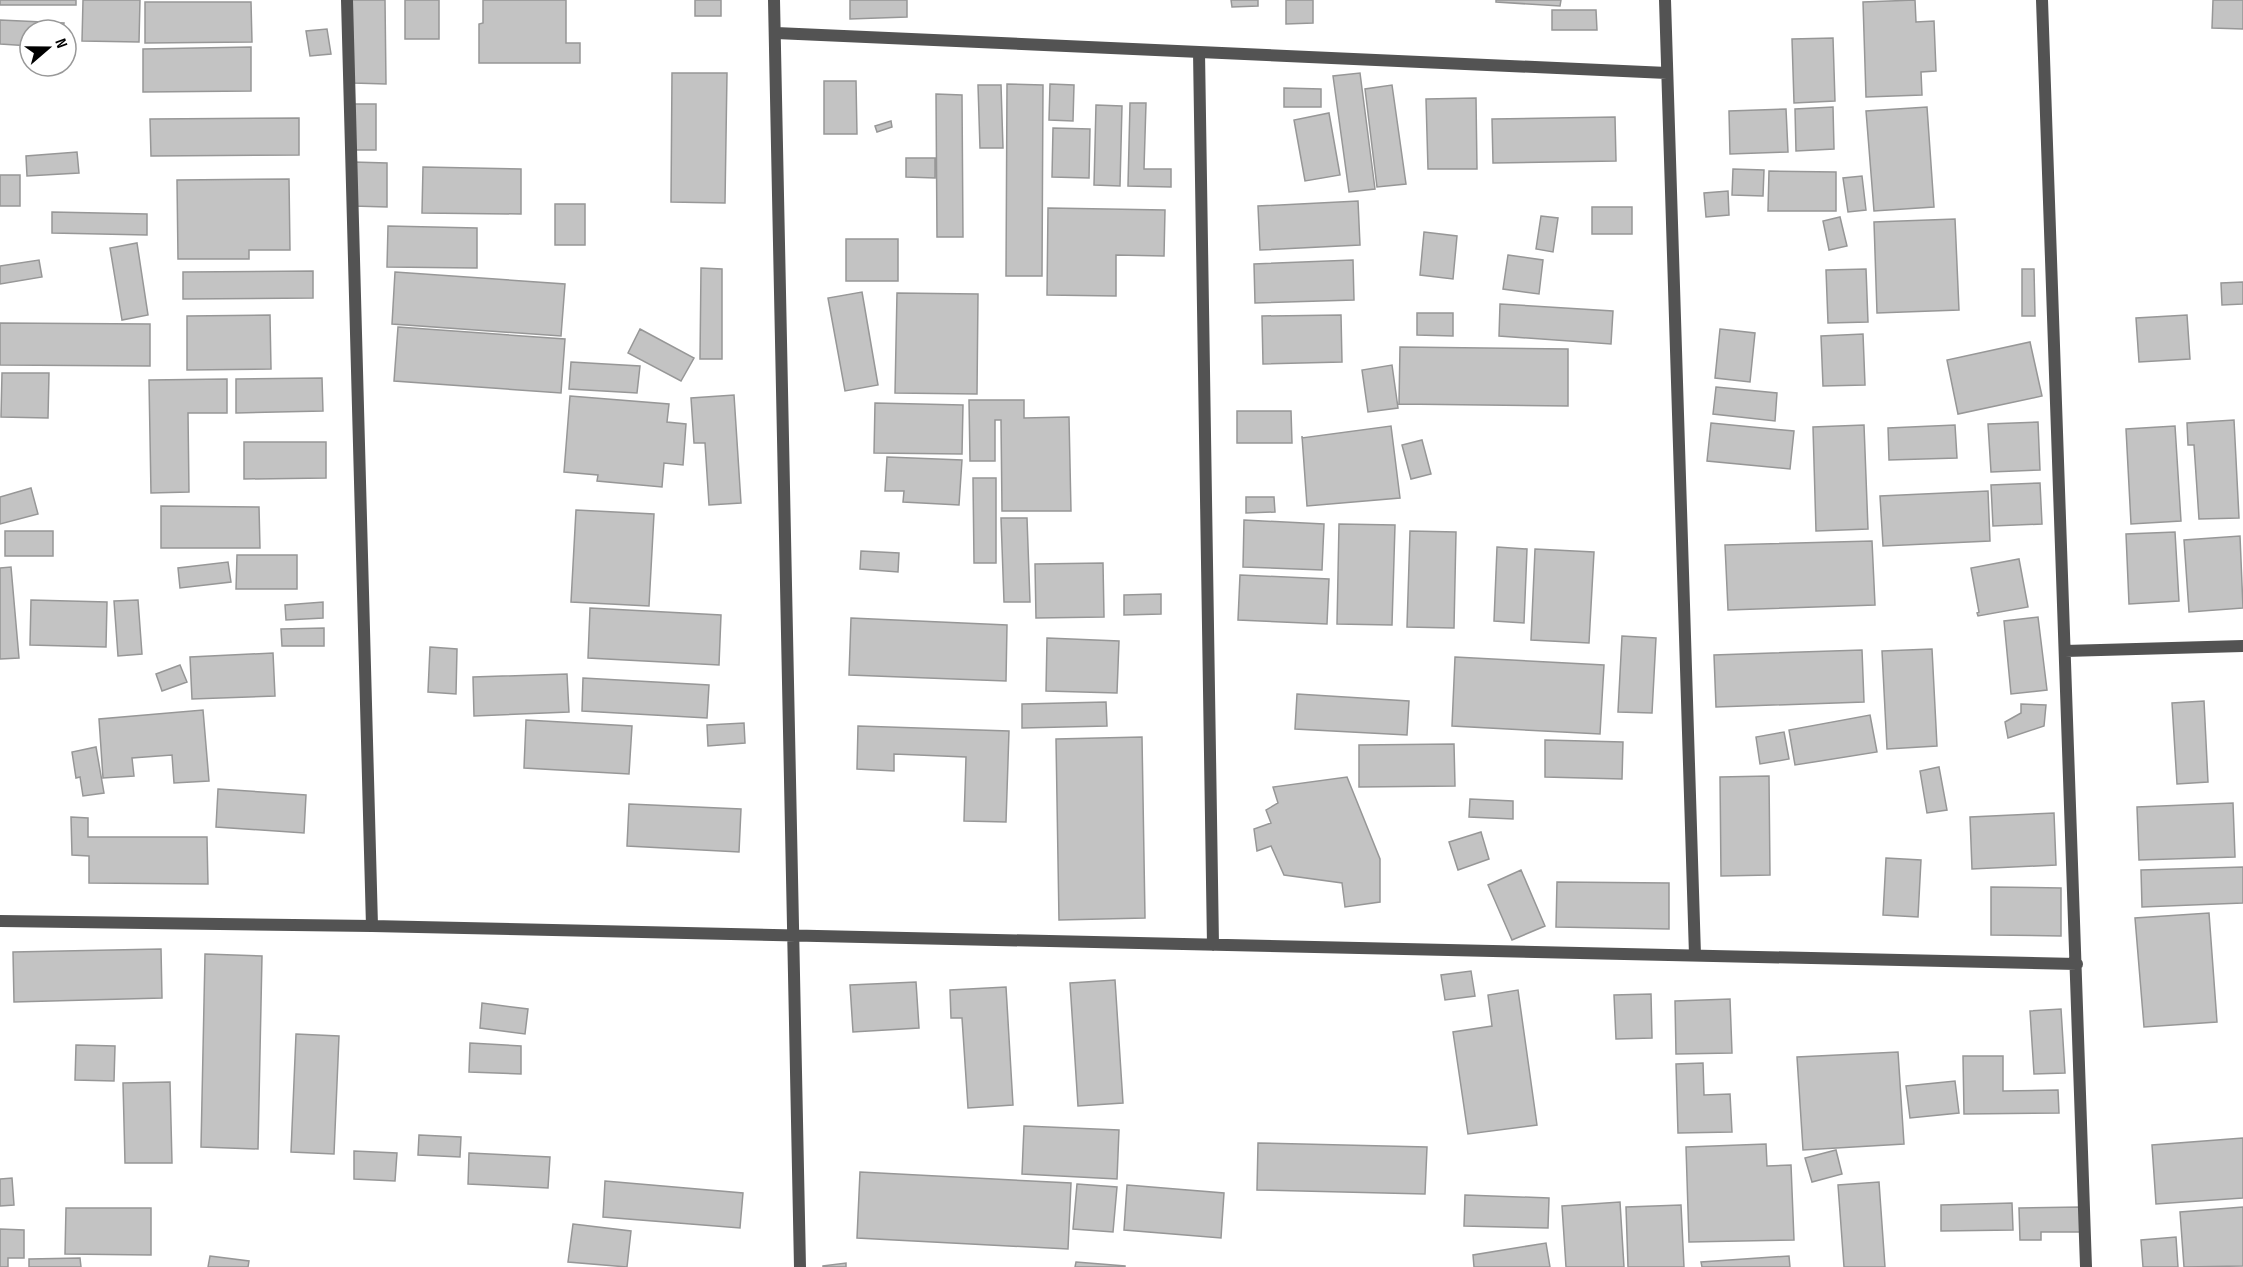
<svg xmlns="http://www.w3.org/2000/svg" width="2243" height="1267" font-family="'Sofia Sans Condensed',sans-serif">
	<rect width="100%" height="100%" fill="#fff"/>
	<path fill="#c3c3c3" stroke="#979797" stroke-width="1.5" d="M0,0H76V5H0Z
		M83,0H140L139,42L82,41Z
		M352,0H385L386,84L353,83Z
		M405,0H439V39H405Z
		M483,0H566V43H580V63H479V24L483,23Z
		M695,0H721V16H695Z
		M850,0H907V17L850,19Z
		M1231,0H1258V6L1232,7Z
		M1286,0H1313V23L1286,24Z
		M1496,0H1561L1560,6L1496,2Z
		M1915,0L1916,22L1934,21L1936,71L1921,72L1922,95L1866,97L1863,2Z
		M2213,0H2243V29L2212,28Z
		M145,2H251L252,42L145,43Z
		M1552,10H1596L1597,30H1552Z
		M0,20L64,23L63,30H30V46L0,44Z
		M327,29L331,54L310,56L306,31Z
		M1833,38L1835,101L1794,103L1792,39Z
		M251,47V91L143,92V49Z
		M672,73H727L725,203L671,202Z
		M1360,73L1375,189L1349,192L1333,76Z
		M824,81H856L857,134H824Z
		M1007,84L1043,85L1042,276H1006Z
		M1050,84L1074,85L1073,121L1049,120Z
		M978,85H1001L1003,148H980Z
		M1392,85L1406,184L1377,187L1365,89Z
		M1284,88L1321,89V107H1284Z
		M936,94L962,95L963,237H937Z
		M1476,98L1477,169H1428L1426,99Z
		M1130,103H1146L1144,169H1171V187L1128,186Z
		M352,104H376V150H353Z
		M1096,105L1122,106L1120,186L1094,185Z
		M1833,107L1834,149L1796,151L1795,109Z
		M1927,107L1934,207L1874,211L1866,111Z
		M1786,109L1788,152L1730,154L1729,111Z
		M1329,113L1340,175L1305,181L1294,120Z
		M1615,117L1616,161L1493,163L1492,119Z
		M299,118V155L151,156L150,119Z
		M891,121L892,127L877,132L875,126Z
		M1053,128L1090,129L1089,178L1052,177Z
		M77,152L79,173L27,176L26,156Z
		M906,158H935V178L906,177Z
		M353,162L387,163V207L353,206Z
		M423,167L521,169V214L422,213Z
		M1733,169L1764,170L1763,196L1732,195Z
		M1769,171L1836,172V211H1768Z
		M0,175H20V206H0Z
		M1862,176L1866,210L1848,212L1843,178Z
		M289,179L290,250H249V259H178L177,180Z
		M1728,191L1729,215L1706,217L1704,193Z
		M1358,201L1360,245L1260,250L1258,206Z
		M555,204H585V245H555Z
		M1592,207H1632V234H1592Z
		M1048,208L1165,210L1164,256L1116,255V296L1047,295Z
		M52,212L147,214V235L52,233Z
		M1541,216L1558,218L1553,252L1536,249Z
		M1840,217L1847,246L1829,250L1823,221Z
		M1955,219L1959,310L1877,313L1874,222Z
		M388,226L477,228V268L387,267Z
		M1424,232L1457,236L1453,279L1420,275Z
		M846,239H898V281H846Z
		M137,243L148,315L122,320L110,248Z
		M1508,255L1543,260L1539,294L1503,289Z
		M39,260L42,277L0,284V266Z
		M1353,260L1354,300L1255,303L1254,264Z
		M701,268L722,269V359H700Z
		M1866,269L1868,322L1828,323L1826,270Z
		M2022,269H2034L2035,316H2022Z
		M313,271V298L183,299V272Z
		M395,272L565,284L561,336L392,324Z
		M2243,282V304L2222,305L2221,283Z
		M862,292L878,385L845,391L828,298Z
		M897,293L978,294L977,394L895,393Z
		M1500,304L1613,311L1611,344L1499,336Z
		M1417,313H1453V336L1417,335Z
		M270,315L271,369L187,370V316Z
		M1341,315L1342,362L1263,364L1262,316Z
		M2187,315L2190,359L2139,362L2136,318Z
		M0,323L150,324V366L0,365Z
		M398,327L565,339L561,393L394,381Z
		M640,329L694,358L681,381L628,353Z
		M1720,329L1755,333L1750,382L1715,378Z
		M1863,334L1865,385L1823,386L1821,336Z
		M2030,342L2042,396L1958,414L1947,360Z
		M1400,347L1568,349V406L1399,404Z
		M571,362L640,366L637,393L569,389Z
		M1392,365L1398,408L1368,412L1362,370Z
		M2,373H49L48,418L1,417Z
		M322,378L323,411L236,413V379Z
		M227,379V413H188L189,492L151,493L149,380Z
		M1716,387L1777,393L1775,421L1713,414Z
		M734,395L741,503L709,505L705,443H694L691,398Z
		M570,396L669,404L667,422L686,424L683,465L664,463L662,487L597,481L598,475L564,472Z
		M969,400H1024V418L1069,417L1071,511H1002L1001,420H995V461H970Z
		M875,403L963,405L962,454L874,453Z
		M1237,411H1291L1292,443H1237Z
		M2234,420L2239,518L2199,519L2194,445H2188L2187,423Z
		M2038,422L2040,470L1991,472L1988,424Z
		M1711,423L1794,431L1790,469L1707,461Z
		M1864,425L1868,529L1816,531L1813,427Z
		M1955,425L1957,458L1889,460L1888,428Z
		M1391,426L1400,498L1307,506L1302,436V438Z
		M2175,426L2181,521L2131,524L2126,429Z
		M1422,440L1431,474L1411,479L1402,445Z
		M244,442H326V478L244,479Z
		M887,457L962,460L959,505L903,502L904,491H885Z
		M973,478H996V563H974Z
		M2040,483L2042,524L1993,526L1991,485Z
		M31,488L38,514L0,524V497Z
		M1988,491L1990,541L1883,546L1880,496Z
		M1246,497H1274L1275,512L1246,513Z
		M161,506L259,507L260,548H161Z
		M576,510L654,514L649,606L571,602Z
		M1001,518H1027L1030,602H1004Z
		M1244,520L1324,524L1322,570L1243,567Z
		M1339,524L1395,525L1392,625L1337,624Z
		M5,531H53V556H5Z
		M1410,531L1456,532L1454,628L1407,627Z
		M2175,532L2179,601L2129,604L2126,534Z
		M2240,536L2243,608L2189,612L2184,540Z
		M1872,541L1875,605L1728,610L1725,545Z
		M1497,547L1527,549L1524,623L1494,621Z
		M1535,549L1594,552L1589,643L1531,640Z
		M861,551L899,553L898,572L860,569Z
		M237,555H297V589H236Z
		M2019,559L2028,607L1978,616L1977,613L1979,612L1971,568Z
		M228,562L231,582L180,588L178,568Z
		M1103,563L1104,617L1036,618L1035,564Z
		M11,567L19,658L0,659V568Z
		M1240,575L1329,579L1327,624L1238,620Z
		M1161,594V614L1124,615V595Z
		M31,600L107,602L106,647L30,645Z
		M138,600L142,654L118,656L114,601Z
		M323,602V618L286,620L285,605Z
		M590,608L721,615L719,665L588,658Z
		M2038,617L2047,690L2011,694L2004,621Z
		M851,618L1007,625L1006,681L849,675Z
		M324,628V646H282L281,629Z
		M1622,636L1656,638L1652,713L1618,712Z
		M1047,638L1119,641L1117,693L1046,691Z
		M430,647L457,649L456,694L428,692Z
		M1932,649L1937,746L1887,749L1882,651Z
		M1862,650L1864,702L1716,707L1714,655Z
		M273,653L275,696L192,699L190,657Z
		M1455,657L1604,665L1600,734L1452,726Z
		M180,665L187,682L162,691L156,674Z
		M567,674L569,712L474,716L473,677Z
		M583,678L709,685L707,718L582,711Z
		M1297,694L1409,701L1407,735L1295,729Z
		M2204,701L2208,782L2177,784L2172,703Z
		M1106,702L1107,726L1022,728V704Z
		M2021,704L2046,705L2044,726L2008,738L2005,722L2021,713Z
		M203,710L209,781L174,783L172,755L132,758L134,776L103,778L99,719Z
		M1870,715L1877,752L1795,765L1789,730Z
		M526,720L632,726L629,774L524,768Z
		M744,723L745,743L708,746L707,725Z
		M858,726L1009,731L1006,822L964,821L966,757L894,754V771L857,769Z
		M1784,732L1789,759L1760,764L1756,737Z
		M1142,737L1145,918L1059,920L1056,739Z
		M1545,740L1623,742L1622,779L1545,777Z
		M1454,744L1455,786L1359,787V745Z
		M96,747L104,793L83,796L80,777L76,778L72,752Z
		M1939,767L1947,810L1927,813L1920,771Z
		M1769,776L1770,875L1721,876L1720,777Z
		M1347,777L1380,859V902L1345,907L1342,883L1284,875L1271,846L1257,851L1254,829L1271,823L1266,810L1278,803L1273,787Z
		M218,789L306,795L304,833L216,827Z
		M1470,799L1513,801V819L1469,817Z
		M2233,803L2235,857L2139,860L2137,807Z
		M629,804L741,809L739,852L627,846Z
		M2054,813L2056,865L1972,869L1970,817Z
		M71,817L88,818V837H207L208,884L89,883V856L72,855Z
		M1481,832L1489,859L1458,870L1449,842Z
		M1886,858L1921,860L1918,917L1883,915Z
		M2243,867V903L2142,907L2141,870Z
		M1521,870L1545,926L1512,940L1488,885Z
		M1557,882L1669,883V929L1556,927Z
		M1991,887L2061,888V936L1991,935Z
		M2209,913L2217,1022L2144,1027L2135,918Z
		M161,949L162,998L14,1002L13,952Z
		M205,954L262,956L258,1149L201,1147Z
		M1471,971L1475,996L1445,1000L1441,975Z
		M1115,980L1123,1103L1078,1106L1070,983Z
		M916,982L919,1028L853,1032L850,985Z
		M1006,987L1013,1105L968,1108L962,1018H951L950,990Z
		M1518,990L1537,1125L1468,1134L1453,1032L1492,1026L1488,995Z
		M1651,994L1652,1038L1616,1039L1614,995Z
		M1730,999L1732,1053L1676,1054L1675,1001Z
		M482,1003L528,1009L525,1034L480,1028Z
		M2061,1009L2065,1073L2034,1074L2030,1011Z
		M296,1034L339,1036L334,1154L291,1152Z
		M470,1043L521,1046V1074L469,1072Z
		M76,1045L115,1046L114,1081L75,1080Z
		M1898,1052L1904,1144L1803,1150L1797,1057Z
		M1963,1056H2003V1091L2058,1090L2059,1113L1964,1114Z
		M1703,1063L1704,1095L1730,1094L1732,1132L1678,1133L1676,1064Z
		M1955,1081L1959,1113L1910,1118L1906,1086Z
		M170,1082L172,1163H125L123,1083Z
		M1024,1126L1119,1130L1117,1179L1022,1174Z
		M419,1135L461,1137L460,1157L418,1155Z
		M2243,1138V1198L2156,1204L2152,1145Z
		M1258,1143L1427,1147L1425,1194L1257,1190Z
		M1766,1144L1767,1166L1791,1165L1794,1240L1689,1242L1686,1147Z
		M1836,1150L1842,1174L1812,1182L1805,1158Z
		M354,1151L397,1153L395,1181L354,1179Z
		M469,1153L550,1157L548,1188L468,1184Z
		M860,1172L1071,1183L1068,1249L857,1238Z
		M12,1178L14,1205L0,1206V1179Z
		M605,1181L743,1193L740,1228L603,1217Z
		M1879,1182L1885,1267H1844L1838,1185Z
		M1077,1184L1117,1187L1113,1232L1073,1229Z
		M1127,1185L1224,1193L1221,1238L1124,1230Z
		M1465,1195L1549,1198L1548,1228L1464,1226Z
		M1620,1202L1624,1267H1566L1562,1206Z
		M2012,1203L2013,1230L1941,1231V1205Z
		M1681,1205L1684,1267H1628L1626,1207Z
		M2081,1207L2082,1232H2041V1240H2020L2019,1208Z
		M2243,1207V1266L2184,1267L2180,1212Z
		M66,1208H151V1255L65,1254Z
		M573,1224L631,1231L627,1267L568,1262Z
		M0,1229L24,1230V1258H8V1267H0Z
		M2176,1237L2178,1267H2143L2141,1240Z
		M1546,1243L1550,1267H1474L1473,1255Z
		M210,1256L249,1261L248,1267H208Z
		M1789,1256L1790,1267H1702L1701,1262Z
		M80,1258L81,1267H29V1259Z
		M1076,1262L1125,1266V1267H1075Z
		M846,1263V1267H823V1266Z"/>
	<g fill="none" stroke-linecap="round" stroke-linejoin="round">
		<path stroke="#535353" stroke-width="12" d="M347,0L372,926
			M774,0L800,1267
			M1665,0L1695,955
			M2042,0L2086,1267
			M776,33L1667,73
			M1199,52L1213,945
			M2065,651L2243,646
			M0,921L372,926L2077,964"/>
	</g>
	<g transform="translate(48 48) rotate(70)"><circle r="28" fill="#ffffff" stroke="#999999" stroke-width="1.5"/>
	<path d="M0-4.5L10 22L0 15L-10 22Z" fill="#000000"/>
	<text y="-9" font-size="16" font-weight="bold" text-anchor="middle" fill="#000000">N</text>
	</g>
</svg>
